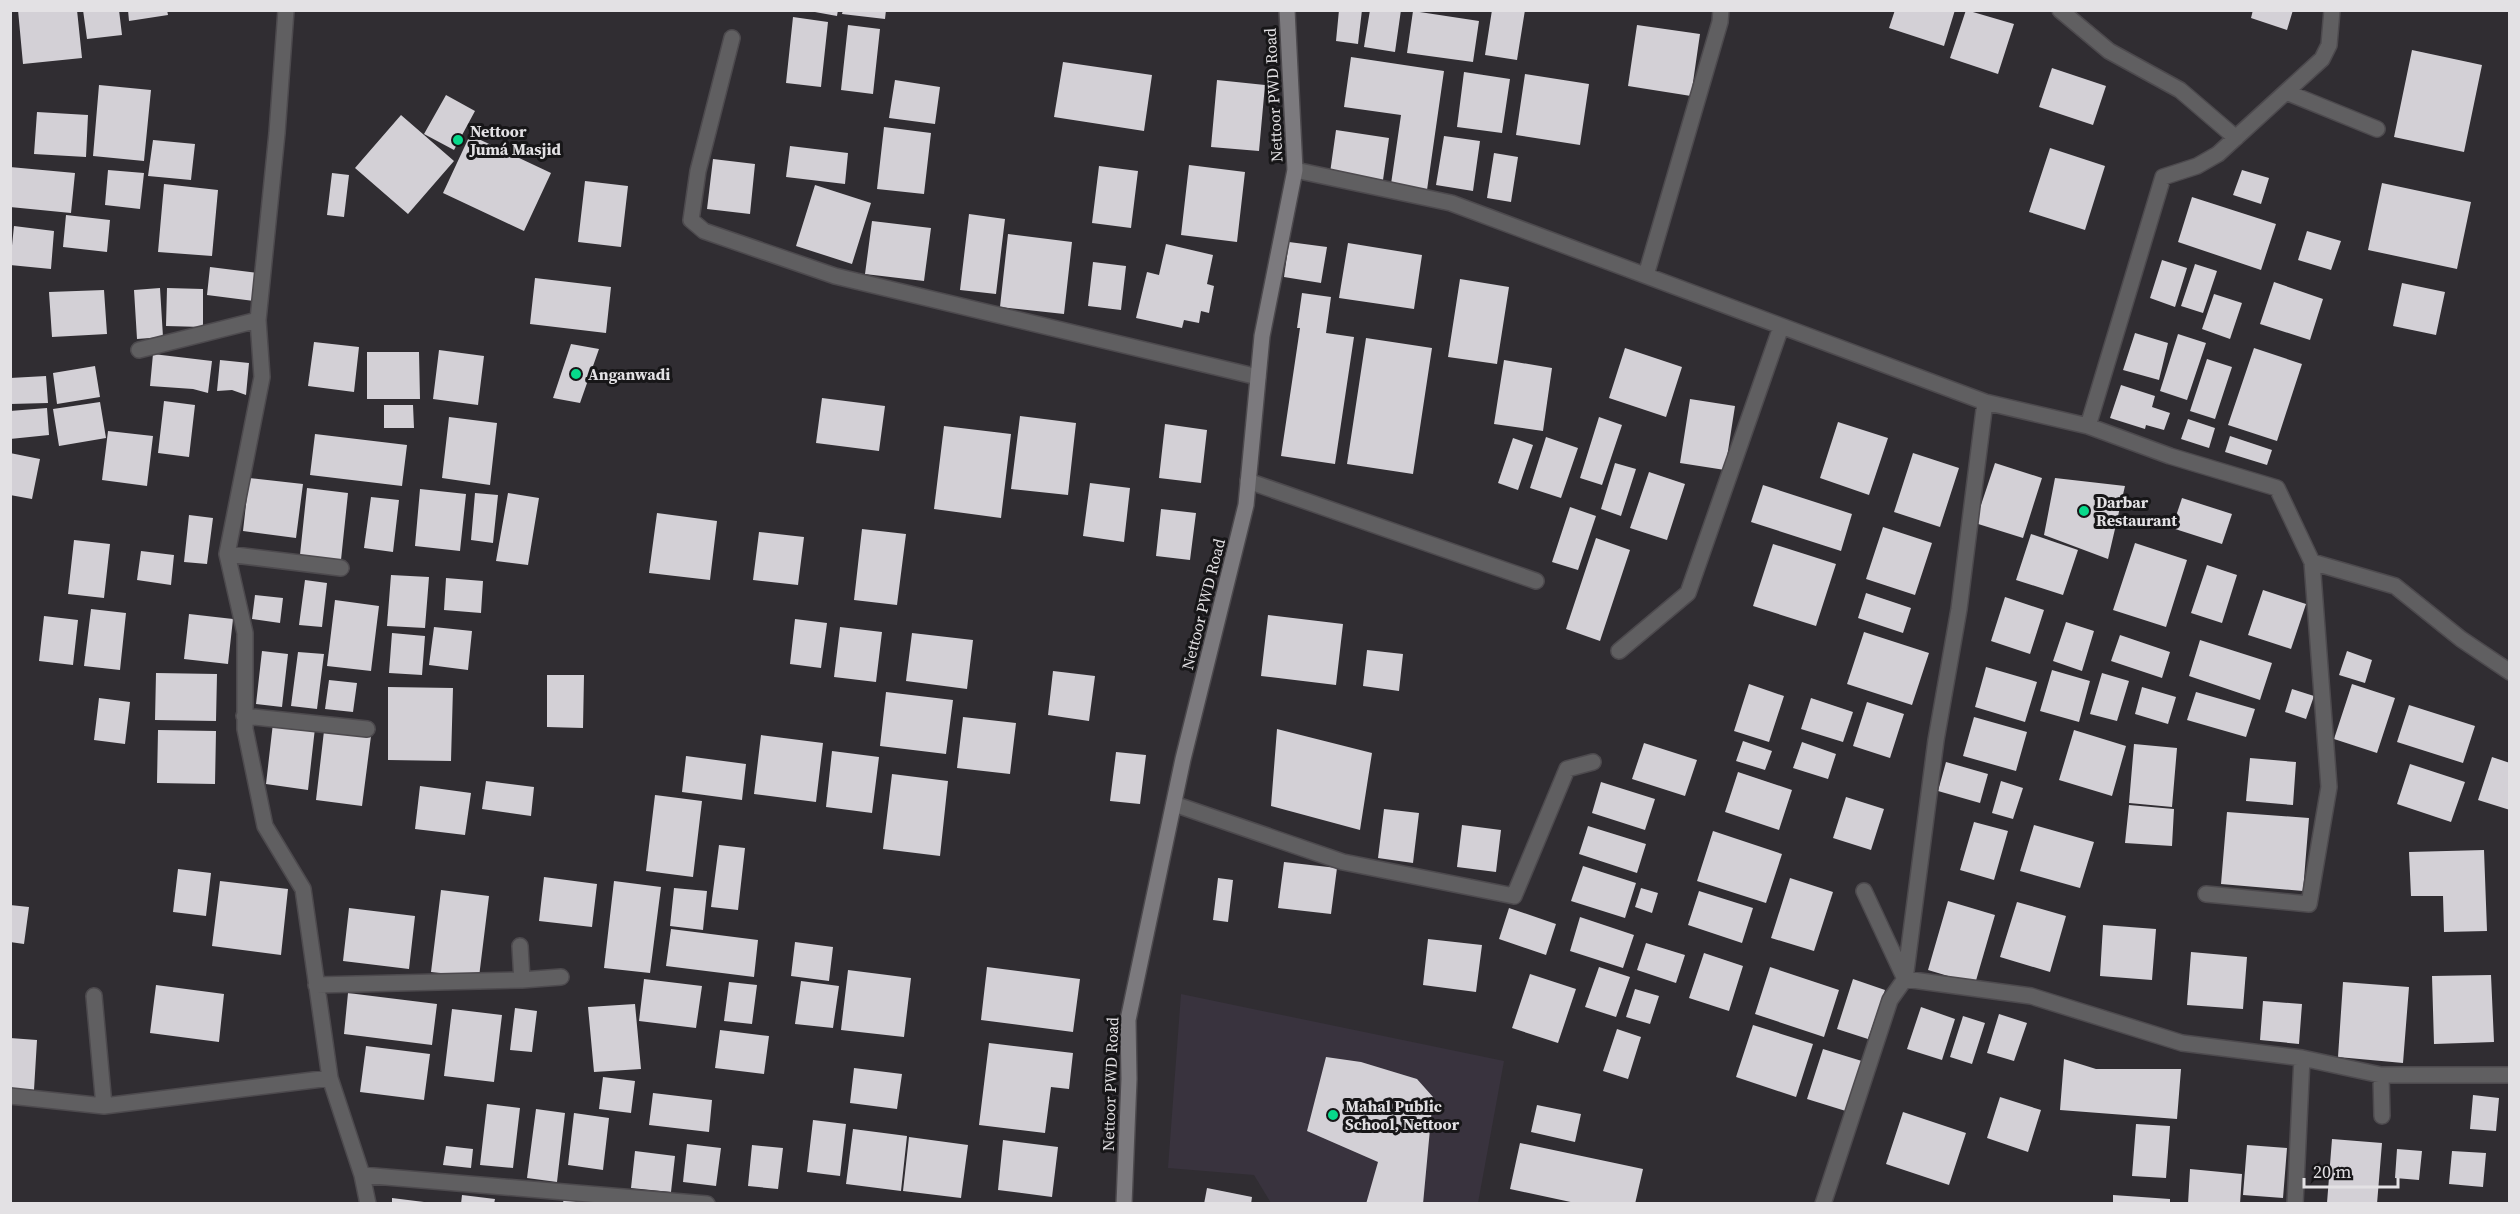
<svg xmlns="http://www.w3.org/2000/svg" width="2520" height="1214" font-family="'Source Serif 4',serif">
	<rect width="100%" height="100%" fill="#302d32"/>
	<path fill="#39333e" d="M1181,994L1504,1061L1478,1203H1271L1254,1175L1168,1168Z"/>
	<path fill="#d3d0d6" d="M18,10H77L82,58L23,64Z
		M83,10H119L122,35L87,39Z
		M128,10H167L168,15L129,21Z
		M804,10H838L837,16Z
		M843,10H886L885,19L842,14Z
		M1339,10H1362L1358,44L1336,41Z
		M1370,10H1401L1395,52L1364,47Z
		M1492,10H1525L1517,60L1485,55Z
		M1895,10H1955L1944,46L1889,28Z
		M1966,10L2014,24L1998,74L1950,58Z
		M2253,10H2293L2287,30L2251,18Z
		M1413,11L1479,21L1473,62L1407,53Z
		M793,17L828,22L821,87L786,83Z
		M848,25L880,29L873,94L841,90Z
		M1637,25L1700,34L1691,96L1628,86Z
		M2412,50L2482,65L2464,152L2394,137Z
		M1351,57L1444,71L1427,190L1391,184L1401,115L1344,107Z
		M1063,62L1152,75L1144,131L1054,117Z
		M2052,68L2106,86L2093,125L2039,107Z
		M1464,72L1510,79L1502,133L1457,127Z
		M1525,74L1589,84L1580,145L1516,135Z
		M895,80L940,87L935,124L889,118Z
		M1217,80L1265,85L1259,151L1211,147Z
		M99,85L151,90L144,161L93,156Z
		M446,95L475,111L454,150L424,134Z
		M37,112L88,115L86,157L34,154Z
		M401,115L454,161L408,214L355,168Z
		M884,127L931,133L924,194L877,189Z
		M1336,130L1389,138L1383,180L1330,173Z
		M470,135L551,173L524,231L443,193Z
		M1444,136L1480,141L1473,191L1436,185Z
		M153,140L195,144L191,180L148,176Z
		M790,146L848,153L845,184L786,177Z
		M2050,148L2105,166L2085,230L2029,212Z
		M1494,153L1518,157L1511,202L1487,198Z
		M713,159L755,164L750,214L707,209Z
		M1189,165L1245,172L1237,242L1181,235Z
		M1099,166L1138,171L1131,228L1092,223Z
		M10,167L75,173L71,213L10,207Z
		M108,170L144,173L140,209L105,205Z
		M2242,170L2269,178L2261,204L2233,195Z
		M332,173L349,175L344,217L327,215Z
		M585,181L628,186L621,247L578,242Z
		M2382,183L2471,202L2457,269L2368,250Z
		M164,184L218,190L212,256L158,252Z
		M815,185L871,203L852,264L796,246Z
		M2192,197L2276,224L2261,270L2178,242Z
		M969,214L1005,219L996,294L960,290Z
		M66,215L110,220L107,252L63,247Z
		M872,221L931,228L924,281L865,274Z
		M14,226L54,231L51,269L10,265Z
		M2307,231L2341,241L2331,270L2298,260Z
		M1008,234L1072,242L1064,314L1000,307Z
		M1289,242L1327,247L1321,283L1284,277Z
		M1348,243L1422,255L1414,309L1339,298Z
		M1166,244L1213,255L1207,284L1214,286L1209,313L1201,311L1199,323L1184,320L1182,328L1136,318L1147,272L1159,275Z
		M2162,260L2187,268L2175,307L2150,298Z
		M1093,262L1126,266L1121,310L1088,306Z
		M2195,264L2217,271L2203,313L2181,306Z
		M210,267L257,273L254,301L207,295Z
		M535,278L611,287L606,333L530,324Z
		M1460,279L1509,287L1497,364L1448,357Z
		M2274,282L2323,299L2310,340L2260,324Z
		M2402,283L2445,292L2436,335L2393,326Z
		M160,288L163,337L137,339L134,290Z
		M167,288L203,289V327L166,326Z
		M104,290L107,334L52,337L49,292Z
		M1302,293L1331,297L1326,333L1354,337L1335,464L1281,456L1300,328H1297Z
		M2214,294L2242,303L2230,339L2202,329Z
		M2135,333L2168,343L2159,380L2123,370Z
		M2178,334L2206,343L2187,400L2160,391Z
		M1366,338L1432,348L1413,474L1347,464Z
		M314,342L359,347L354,392L308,386Z
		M571,344L599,349L580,403L553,398Z
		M1625,348L1682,367L1666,417L1609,398Z
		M2254,348L2302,364L2277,441L2228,425Z
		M439,350L484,356L478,405L433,399Z
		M367,352H419L420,399H367Z
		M153,354L212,361L208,393L193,389L150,386Z
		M2207,359L2232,367L2215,419L2190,411Z
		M220,360L249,363L246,395L232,390L217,391Z
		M1504,360L1552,368L1543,431L1494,424Z
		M95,366L100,397L57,404L53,373Z
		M46,376L48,403L10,404V378Z
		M2121,385L2155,396L2152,407L2170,413L2164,430L2146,425L2145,429L2110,418Z
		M822,398L885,406L879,451L816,443Z
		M1690,399L1735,406L1725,470L1680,463Z
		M164,401L195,405L189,457L158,453Z
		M100,402L106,438L59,446L53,409Z
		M384,405H413L414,428H384Z
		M47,408L49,435L10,439V411Z
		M1020,416L1076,423L1068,495L1011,489Z
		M449,417L497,423L490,485L442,478Z
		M1599,417L1622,425L1602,485L1580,478Z
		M2188,419L2215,428L2209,448L2181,439Z
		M1838,422L1888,438L1869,495L1820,478Z
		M1165,424L1207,430L1201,483L1159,478Z
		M944,426L1011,434L1001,518L934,509Z
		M108,431L153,436L147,486L102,480Z
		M315,434L407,445L402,486L310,475Z
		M2230,436L2272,450L2267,465L2225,452Z
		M1546,437L1578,448L1561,498L1530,488Z
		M1513,438L1533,445L1518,490L1498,483Z
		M10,453L40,459L32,499L10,495Z
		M1913,453L1959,468L1940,527L1894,512Z
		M1615,463L1636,469L1621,516L1601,509Z
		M1995,463L2042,478L2023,538L1975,523Z
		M1649,472L1685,484L1667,540L1630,528Z
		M249,478L303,484L296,538L243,531Z
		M2055,478L2125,486L2108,559L2044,535Z
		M1090,483L1130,488L1124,542L1083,536Z
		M1763,485L1852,514L1841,551L1751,522Z
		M307,488L348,493L341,560L300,555Z
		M420,489L466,494L460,551L415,546Z
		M475,493L498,495L493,543L471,540Z
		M508,493L539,498L528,565L496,561Z
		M371,497L399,500L393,552L364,548Z
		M2182,498L2232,514L2222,544L2172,528Z
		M1570,507L1596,516L1578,570L1552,562Z
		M1161,509L1196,513L1190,560L1156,556Z
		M657,513L717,521L710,580L649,573Z
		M189,515L213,518L207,564L184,562Z
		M1883,527L1932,543L1915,595L1866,579Z
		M862,529L906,534L897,605L854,600Z
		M759,532L804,537L798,585L753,580Z
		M2031,534L2078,550L2063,595L2016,580Z
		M1596,538L1630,550L1600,641L1566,629Z
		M74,540L110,544L104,598L68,594Z
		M2135,543L2187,560L2166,627L2113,610Z
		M1773,544L1836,564L1816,626L1753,606Z
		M141,551L174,555L171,585L137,580Z
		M2207,565L2237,575L2222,623L2191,613Z
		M391,575L429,577L425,628L387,626Z
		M446,578L483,581L481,613L444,610Z
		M305,580L327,583L322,627L299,625Z
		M2263,590L2306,604L2291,649L2248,635Z
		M1866,593L1911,608L1903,633L1858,618Z
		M255,595L283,598L280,623L252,619Z
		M2005,597L2044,610L2030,654L1991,641Z
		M335,600L379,606L371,671L327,666Z
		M91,609L126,613L120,670L84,666Z
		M189,614L233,619L228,664L184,659Z
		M1268,615L1343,624L1336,685L1261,676Z
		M44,616L78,620L73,665L39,661Z
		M795,619L827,623L821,668L790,664Z
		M2066,622L2094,631L2082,671L2053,661Z
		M434,627L472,631L468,670L429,665Z
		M840,627L882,632L876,682L834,677Z
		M1864,632L1929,653L1912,705L1847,684Z
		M392,633L425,636L422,675L389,673Z
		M912,633L973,640L967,689L906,681Z
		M2120,635L2170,652L2162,678L2111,661Z
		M2200,640L2272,663L2260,700L2189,676Z
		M1367,650L1403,654L1399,691L1363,686Z
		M262,651L288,654L282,707L256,704Z
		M2347,651L2372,660L2365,683L2339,675Z
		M298,652L324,654L317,709L291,706Z
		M1986,667L2037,682L2025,722L1975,707Z
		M2052,670L2090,681L2079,722L2040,711Z
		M1053,671L1095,676L1089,721L1048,715Z
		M156,673L217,674L216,721L155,720Z
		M2102,673L2129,681L2117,721L2090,714Z
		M547,675H584L583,728L547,727Z
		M329,680L357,683L353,712L325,709Z
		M1749,684L1784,696L1769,742L1734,731Z
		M2352,684L2395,698L2377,753L2334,739Z
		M388,687L453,688L451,761L388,760Z
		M2142,687L2176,697L2168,724L2135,714Z
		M2292,689L2314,696L2306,719L2285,712Z
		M886,692L953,700L946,754L880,746Z
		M2196,692L2255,709L2246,737L2187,720Z
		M99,698L130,702L125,744L94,740Z
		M1811,698L1853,712L1843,742L1801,729Z
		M1867,702L1904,714L1890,758L1853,746Z
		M2409,705L2475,726L2463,763L2397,742Z
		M963,717L1016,723L1010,774L957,768Z
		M1974,717L2027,732L2016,771L1963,756Z
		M273,723L315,728L308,790L266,784Z
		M1277,729L1372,753L1360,830L1271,806Z
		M158,730L216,731L215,784L157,783Z
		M2074,730L2126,746L2112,796L2059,780Z
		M324,731L371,736L362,806L316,800Z
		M761,735L823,743L816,802L754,794Z
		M1743,741L1772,751L1765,770L1736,761Z
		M1802,742L1836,754L1828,779L1793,768Z
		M1644,743L1697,760L1685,796L1632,779Z
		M2134,744L2177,748L2172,807L2129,803Z
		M832,751L879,757L872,813L826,807Z
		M1116,752L1146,755L1140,804L1110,801Z
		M686,756L746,764L742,800L682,792Z
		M2492,757L2510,763V810L2478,800Z
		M2250,758L2296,762L2293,805L2246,801Z
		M1946,762L1988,774L1980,803L1938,791Z
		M2410,764L2465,782L2451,822L2397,804Z
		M1738,772L1792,790L1779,830L1725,812Z
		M892,774L948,781L940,856L883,849Z
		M486,781L534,787L531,816L482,809Z
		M2001,781L2023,788L2013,819L1992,813Z
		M1601,782L1655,799L1645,830L1592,813Z
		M420,786L471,793L465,835L415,829Z
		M655,795L702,801L693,877L646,871Z
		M1846,797L1884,809L1871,850L1833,838Z
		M2129,805L2174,809L2172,846L2125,843Z
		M1384,809L1419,813L1413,863L1378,858Z
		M2227,812L2309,818L2303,891L2221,884Z
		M1974,822L2008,831L1994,880L1960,870Z
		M1462,825L1501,830L1496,872L1457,867Z
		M2034,825L2094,842L2080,888L2020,871Z
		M1588,826L1646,844L1637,873L1579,854Z
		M1713,831L1782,854L1766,903L1697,881Z
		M719,845L745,848L738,910L711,907Z
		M2484,850L2487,931L2444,932L2443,896H2411L2409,852Z
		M1284,862L1337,868L1331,914L1278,908Z
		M1583,866L1636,883L1625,918L1571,901Z
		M178,869L211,873L206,916L173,912Z
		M544,877L597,884L592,927L539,921Z
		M1218,878L1233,880L1228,922L1213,920Z
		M1790,878L1833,892L1814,951L1771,938Z
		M220,881L288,889L281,955L212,946Z
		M614,881L661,887L650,973L604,968Z
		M674,888L707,891L703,930L670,926Z
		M1641,888L1658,893L1652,913L1635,907Z
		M441,890L489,896L479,977L431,972Z
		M1699,891L1753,908L1742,943L1688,925Z
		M1948,901L1995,915L1975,984L1928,970Z
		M2017,902L2066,916L2050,972L2000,957Z
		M10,905L29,907L24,944L10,942Z
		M349,908L415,916L409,969L343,961Z
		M1509,908L1556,924L1546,955L1499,939Z
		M1580,917L1634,935L1623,968L1570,951Z
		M2103,925L2156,929L2152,980L2100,976Z
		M671,929L758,940L754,977L666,966Z
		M1428,939L1482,945L1476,992L1423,985Z
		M795,942L833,947L829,981L791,976Z
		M1646,943L1685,955L1676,983L1637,970Z
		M2191,952L2247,957L2243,1009L2187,1005Z
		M1704,953L1743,966L1729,1011L1689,998Z
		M987,967L1080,979L1073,1032L981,1020Z
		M1599,967L1630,977L1616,1017L1585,1007Z
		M1770,967L1839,990L1824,1037L1755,1014Z
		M848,970L911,978L904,1037L841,1030Z
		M1530,974L1576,989L1558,1043L1512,1028Z
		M2491,975L2494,1042L2434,1044L2432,976Z
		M644,979L702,986L696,1028L639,1021Z
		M1853,979L1885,990L1868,1039L1837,1029Z
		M801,981L839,986L833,1028L795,1024Z
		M729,982L757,985L752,1024L724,1021Z
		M2343,982L2409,987L2403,1063L2338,1057Z
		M156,985L224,994L219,1042L150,1033Z
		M1635,989L1659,996L1650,1024L1626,1017Z
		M348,993L437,1004L432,1045L344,1034Z
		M2263,1001L2302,1004L2299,1044L2260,1040Z
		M635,1004L641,1069L594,1072L588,1007Z
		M1921,1007L1955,1019L1942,1060L1907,1049Z
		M515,1008L537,1011L532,1052L510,1050Z
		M452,1009L502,1015L494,1082L444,1076Z
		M1999,1014L2027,1023L2014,1061L1987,1053Z
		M1963,1016L1985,1023L1972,1064L1950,1057Z
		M1753,1025L1813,1044L1796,1097L1736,1077Z
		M1617,1029L1641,1037L1628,1079L1603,1071Z
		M720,1030L769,1036L764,1074L715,1068Z
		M10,1038L37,1040L34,1090L10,1089Z
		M989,1043L1073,1053L1069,1089L1051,1087L1045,1133L979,1125Z
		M366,1046L430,1054L424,1100L360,1092Z
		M1823,1049L1865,1062L1849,1112L1807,1099Z
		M1326,1057L1361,1062L1417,1079L1433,1097L1423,1204H1366L1378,1162L1307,1131Z
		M2064,1059L2096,1069H2181L2177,1119L2060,1110Z
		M854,1068L902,1074L897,1109L850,1103Z
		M603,1077L635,1081L631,1113L599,1109Z
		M653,1093L712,1100L709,1132L649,1125Z
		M2473,1095L2499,1098L2496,1131L2470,1129Z
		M2000,1097L2041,1110L2028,1152L1987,1138Z
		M487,1104L520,1108L513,1168L480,1165Z
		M1537,1105L1581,1114L1575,1142L1531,1132Z
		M536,1109L565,1113L557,1182L527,1178Z
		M1903,1112L1966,1133L1949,1185L1886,1164Z
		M574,1113L609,1118L603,1170L568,1165Z
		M813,1120L846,1124L840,1176L807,1172Z
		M2136,1124L2170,1126L2166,1178L2132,1176Z
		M853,1129L907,1136L901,1191L846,1184Z
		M909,1137L968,1145L961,1198L903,1191Z
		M2332,1139L2382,1143L2377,1204L2327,1203Z
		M1003,1140L1058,1147L1052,1197L998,1190Z
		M1520,1143L1643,1169L1635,1204H1580L1510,1189Z
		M687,1144L721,1148L716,1186L683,1182Z
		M752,1145L783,1148L778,1189L748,1186Z
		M2247,1145L2287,1148L2283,1198L2243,1195Z
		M446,1146L473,1149L471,1168L443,1165Z
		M2397,1149L2422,1151L2419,1180L2395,1178Z
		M635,1151L675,1156L671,1192L631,1188Z
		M2452,1151L2486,1153L2483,1187L2449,1184Z
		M2190,1169L2242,1174L2240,1204H2188Z
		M1207,1188L1252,1197L1251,1204H1204Z
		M462,1195L495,1199L494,1204H461Z
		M564,1195L603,1200L602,1204H563Z
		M2113,1195L2170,1199V1204H2113Z
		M392,1198L424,1202V1204H392Z"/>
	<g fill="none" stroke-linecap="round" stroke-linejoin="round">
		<g stroke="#4d4a4e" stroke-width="18">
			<path id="street" d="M286,10L277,133L258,320L262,377L227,554L245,633V729L265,826L303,889L330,1078L362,1175L368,1204
				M2060,10L2109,51L2180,90L2236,138
				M732,38L698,171L691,220L704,231L835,276L1258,377
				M2286,92L2377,129
				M1295,170L1451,203L1985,402L2088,426L2170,456L2277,488L2312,562L2395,586L2461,639L2510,672
				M1646,275L1720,22L1721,10
				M139,350L258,320
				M1985,402L1959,609L1936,740L1905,979L2031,996L2182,1043L2302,1058L2381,1075H2510
				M2088,426L2163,177L2197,166L2218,154L2322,59L2329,45L2332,10
				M1248,481L1536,581
				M227,554L341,568
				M1619,651L1688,593L1781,327
				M244,716L367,729
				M1174,804L1343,862L1514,896L1567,769L1593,762
				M2206,894L2309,904L2329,787L2312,562
				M520,946L522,980
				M316,985L522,980L561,977
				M94,996L104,1106
				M2381,1075L2382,1116
				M10,1096L104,1106L330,1078
				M362,1175L707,1204
				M1823,1204L1890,1000L1905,979L1864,891
				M2295,1204L2302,1058"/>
		</g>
		<g stroke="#4d4a4e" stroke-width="18">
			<path id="secondary" d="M1124,1204L1129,1079L1128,1020L1183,759L1246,505L1262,336L1295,170L1287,10"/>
		</g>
		<use href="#street" stroke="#605f61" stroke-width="15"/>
		<use href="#secondary" stroke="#7c7a7e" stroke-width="15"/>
	</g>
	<g fill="#07d98b" stroke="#171618" stroke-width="2">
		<circle cx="458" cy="140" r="6"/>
		<circle cx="576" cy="374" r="6"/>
		<circle cx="2084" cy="511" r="6"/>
		<circle cx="1333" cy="1115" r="6"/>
	</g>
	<g text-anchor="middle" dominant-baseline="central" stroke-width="6" stroke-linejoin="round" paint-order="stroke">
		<g font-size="16" fill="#e3e1e4" stroke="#171618">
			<text transform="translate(1273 95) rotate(-93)">Nettoor PWD Road</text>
			<text transform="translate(1203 604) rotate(-76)">Nettoor PWD Road</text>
			<text transform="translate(1110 1084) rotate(-88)">Nettoor PWD Road</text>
		</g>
		<g font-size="16" font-weight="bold" fill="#e3e1e4" stroke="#171618" text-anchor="start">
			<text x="470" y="131">Nettoor<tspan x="470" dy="18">Jumá Masjid</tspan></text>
			<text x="588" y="374">Anganwadi</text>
			<text x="2096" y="502">Darbar<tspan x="2096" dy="18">Restaurant</tspan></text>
			<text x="1345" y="1106">Mahal Public<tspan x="1345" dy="18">School, Nettoor</tspan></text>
		</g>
	</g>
	<rect width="2520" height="1214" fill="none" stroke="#e3e1e4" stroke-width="24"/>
	<path d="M2304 1178v9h94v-9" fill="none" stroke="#e3e1e4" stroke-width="3"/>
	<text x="2313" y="1178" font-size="18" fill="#e3e1e4" stroke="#171618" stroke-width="4.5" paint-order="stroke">20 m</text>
</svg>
